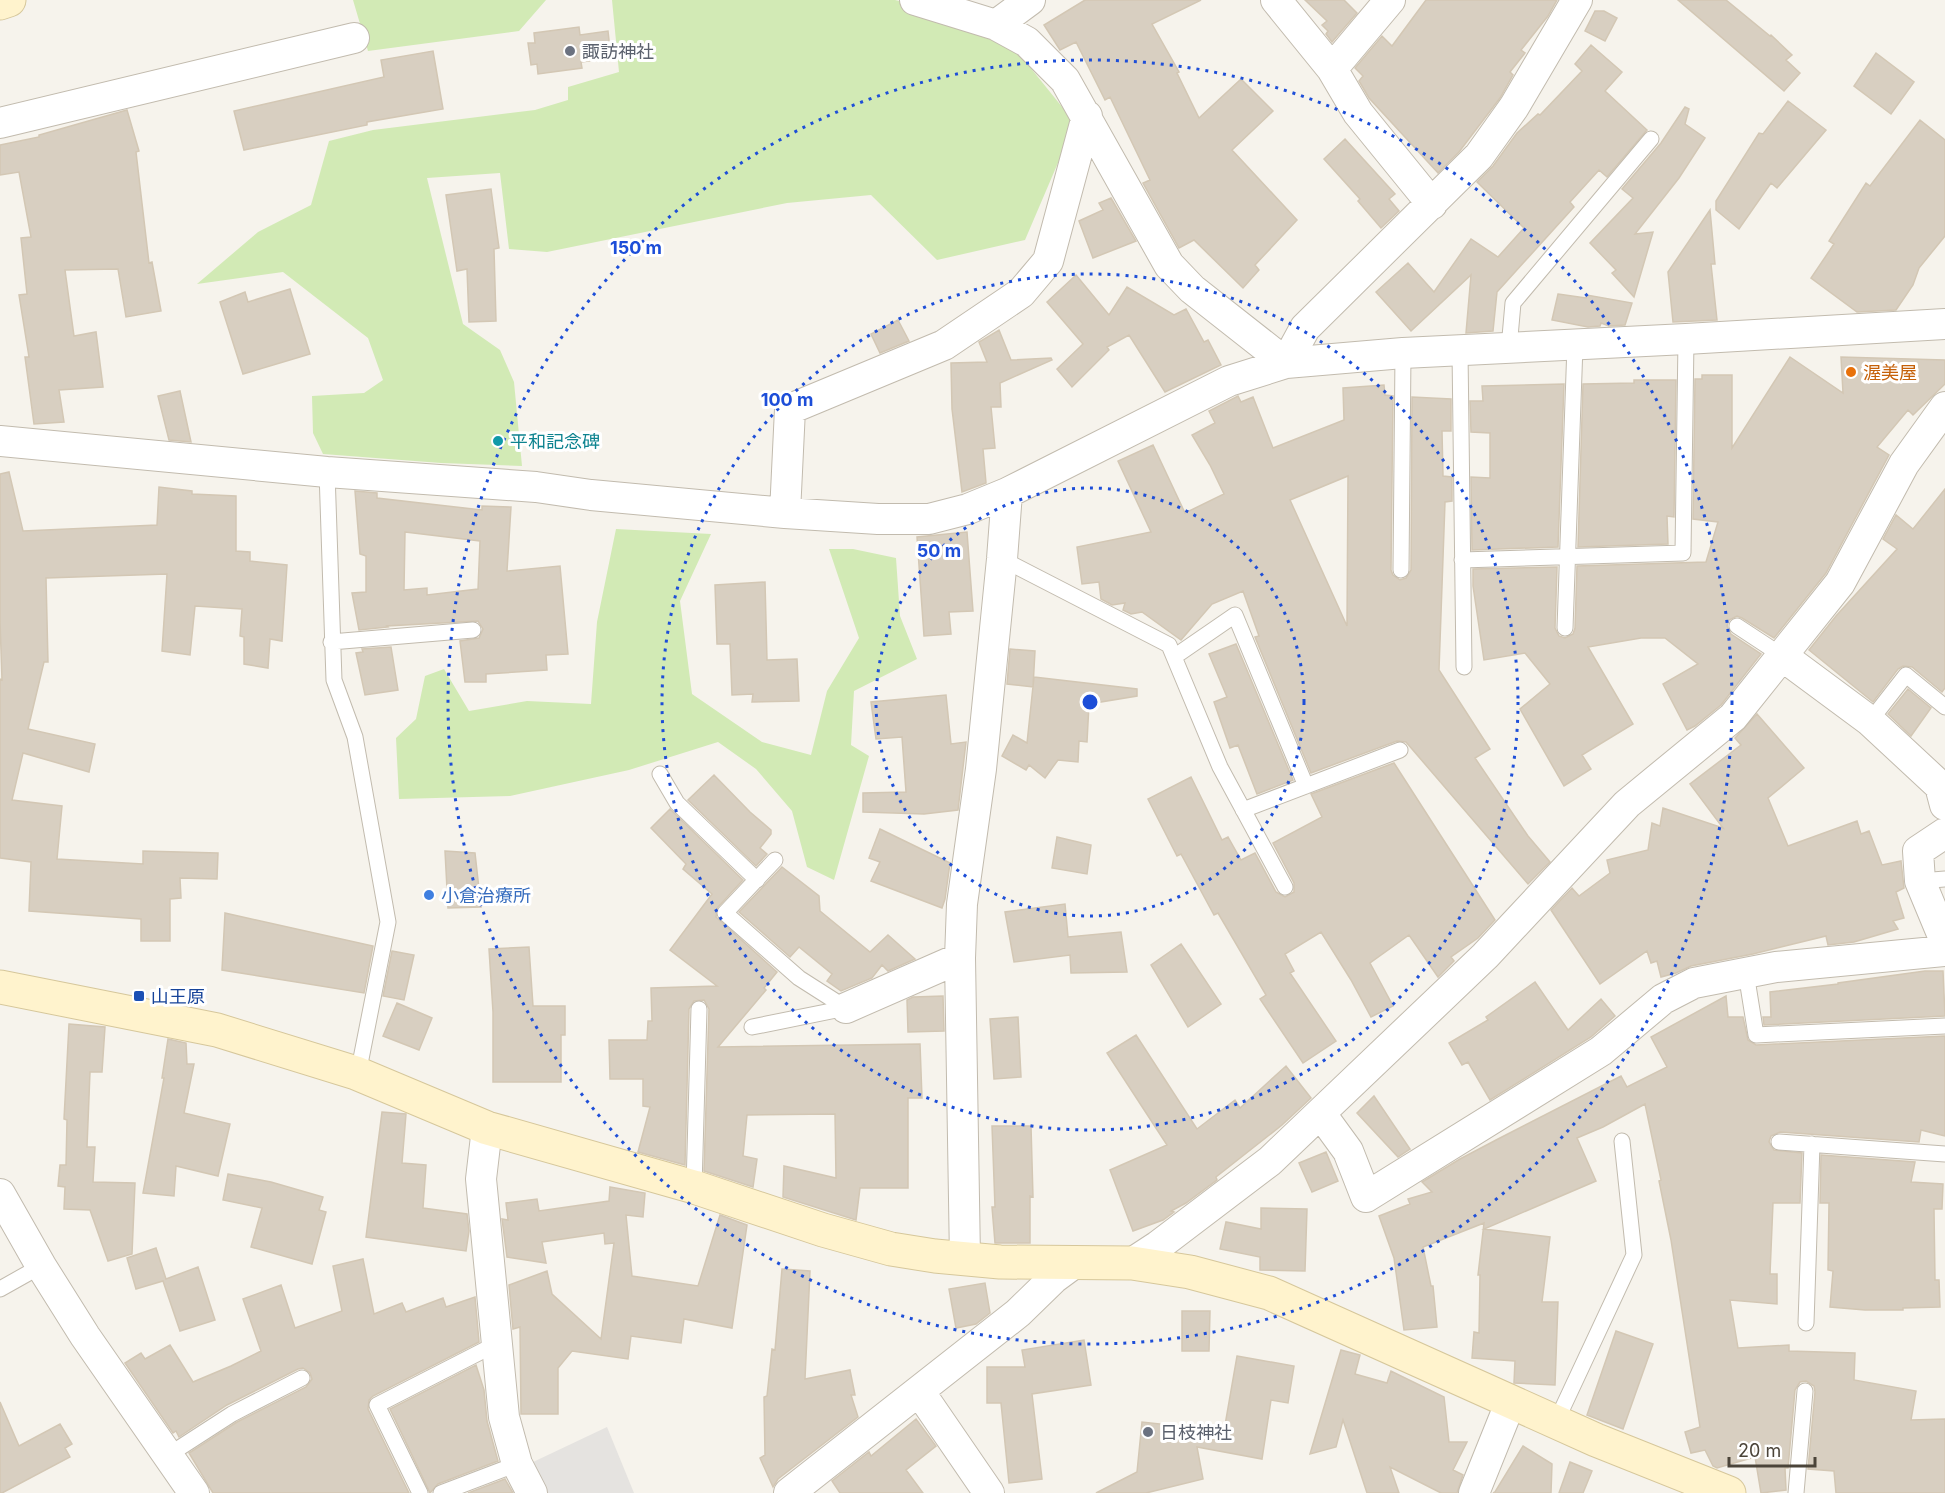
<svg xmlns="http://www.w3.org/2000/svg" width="1945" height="1493" font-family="Inter,'Noto Sans JP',sans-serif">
	<rect width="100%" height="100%" fill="#f6f3ec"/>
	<path fill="#d2eab5" d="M353,0H546L519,31L368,51Z
		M612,0H895L996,25L1075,123L1025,240L937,260L871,195L787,203L547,252L509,249L500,173L427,178L463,324L500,350L514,382L522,466L441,463L323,454L313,433L312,396L364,393L383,380L368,338L283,272L197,284L258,232L311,205L329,141L373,130L535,110L568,100V87L619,72Z
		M616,529L711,534L680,601L692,694L762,742L811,755L827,691L859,638L829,549H853L896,558L900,616L917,659L854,691L851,745L869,756L834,880L807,867L792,811L756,769L718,742L629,770L510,796L399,799L396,738L416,719L425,676L444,669L469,711L527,701L591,704L597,622Z"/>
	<path fill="#e5e3e0" d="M607,1427L634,1493H546L531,1463Z"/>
	<path fill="#d8cfc1" stroke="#d3c7b4" stroke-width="1.5" fill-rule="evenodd" d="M1085,0H1201L1152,24L1179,72L1177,73L1199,118L1241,79L1273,111L1232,150L1297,220L1255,265L1259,270L1243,288L1194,240L1179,248L1143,183L1150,180L1110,97L1105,100L1076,42L1060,50L1044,25Z
		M1305,0H1344L1357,13L1332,42L1326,34L1328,31L1322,25L1327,21Z
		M1426,0H1557L1548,16L1521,50L1525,53L1510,72L1513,75L1500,98L1459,152L1438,173L1369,98L1359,81L1363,76L1355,68L1382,36L1392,46Z
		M1678,0H1726L1770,36L1771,35L1792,55L1786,60L1800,73L1784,91Z
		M1595,11H1604L1617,18L1605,41L1585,31Z
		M579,27L580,35L608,31L611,58L581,62L582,68L538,74L537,64L531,65L528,43H535L534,33Z
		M1591,45L1622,72L1605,91L1647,130L1607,177L1599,170L1570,202L1574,207L1497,292L1493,331L1466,333L1471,275L1411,331L1376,292L1408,263L1434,292L1471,239L1498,257L1524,228L1477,182L1493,166L1517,133L1538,114L1540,115L1582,71L1575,64Z
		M433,51L443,109L367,122V125L244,150L234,111L384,77L381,60Z
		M1876,53L1914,82L1891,114L1854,86Z
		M1788,101L1826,130L1777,188L1771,183L1739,229L1716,210V201L1759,133L1763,134Z
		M1685,107L1689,109L1685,124L1705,138L1679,178L1635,234L1653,232L1634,297L1612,273L1616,270L1590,243L1633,198L1622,189L1661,143Z
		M127,110L139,151L136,152L149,263L152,262L161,311L126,317L118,269L65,270L74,336L96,332L103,387L59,390L64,422L34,424L25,357H29L19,295L27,294L21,238L31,237L19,172L0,175V145L39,137V135Z
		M1920,120L1945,140V236L1919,268L1913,285L1896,310L1857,312L1811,278L1834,244L1829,241L1866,183L1870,186Z
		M1345,139L1395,194L1389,199L1399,211L1381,228L1358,201L1360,199L1324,159Z
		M491,189L499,248L494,249L496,321L469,322L467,269L457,271L446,195Z
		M1111,198L1136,241L1093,258L1079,221L1103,210L1099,203Z
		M1710,210L1715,264H1711L1717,320L1673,322L1668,272Z
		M1076,275L1109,315L1127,287L1174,315L1186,309L1204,342L1208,340L1221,365L1165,392L1129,335L1107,347L1109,350L1072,387L1057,369L1083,344L1047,302Z
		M290,289L310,354L243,374L220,302L245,292L248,302Z
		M1558,294L1586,298L1587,295L1632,303L1625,325L1609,326L1601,323L1600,326L1588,327L1552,320Z
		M898,320L909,341L880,353L871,334Z
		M999,330L1011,360L1051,358L1052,360L1000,383L1001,407H991L995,448L983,449L986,483L962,492L952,409L951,363L987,362L979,342Z
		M1790,357L1843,393L1841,357L1945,360V384L1913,415L1908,410L1877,447L1889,455L1826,573L1774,638L1742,618L1737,616L1729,620L1727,626L1731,634L1761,654L1721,705L1695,726L1687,730L1663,684L1698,664L1665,638H1641L1588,647L1633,724L1582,755L1591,769L1564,786L1520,709L1550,684L1525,653L1484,660L1473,586V569L1557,567L1555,628L1559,636L1565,638L1573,634L1575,628L1577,566L1706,562L1718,522L1693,519L1695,379H1702V375H1732V448Z
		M1634,380H1676L1674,517L1667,516L1668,544L1578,547L1583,384L1634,383Z
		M1564,384L1558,547L1472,550L1471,477L1490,478V433L1471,432L1470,401H1483L1482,386Z
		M1384,385L1385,395L1393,396L1391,570L1393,575L1400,580L1406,578L1411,570L1412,397L1451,399V431H1442L1443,476L1452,477V501L1445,502L1439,670L1490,749L1475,758L1528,836L1550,862L1528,884L1406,742L1397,741L1311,773L1255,637L1259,636L1243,591L1212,604L1181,640L1142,612L1131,614L1123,610L1125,603L1112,605L1101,599L1099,582L1082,584L1077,547L1151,532L1118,461L1153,445L1185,513L1224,494L1210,465L1192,435L1215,423L1209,411L1238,396L1241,402L1253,397L1273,448L1344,420L1343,388ZM1348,476L1347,626L1290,500Z
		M180,391L191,442L169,440L158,396Z
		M9,472L23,531L157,525L159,487L192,491V494L236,496V551L250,552V561L287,565L282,641L270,639L268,668L244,664V637L240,636L242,609L195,606L190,655L162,651L167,574L46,578L48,662H44L28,729L95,744L89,772L23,753L12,800L62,806L57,859L143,864V851L218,853L217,879L180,878L181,898L170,899V941H141V919L29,911L31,862L0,858V679L2,680L0,621V474Z
		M1945,489V688L1942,692L1912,667L1903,666L1898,669L1873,702L1809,650L1836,616L1897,549L1883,539L1896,515L1913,529Z
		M355,491L377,493V498L482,510V506L511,507L507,571L560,566L568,654L546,655L547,670L486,674V682H465L460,641L479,638L483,629L478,621L387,626L388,627L359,630L352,593L366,592V556L360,554ZM405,532L480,541L478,589L427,595V588L404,590Z
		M967,532L973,611L949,612L951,634L924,636L917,537Z
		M765,582L767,660L797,659L799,701L752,702L753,694L732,695L730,644H717L715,585Z
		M1236,644L1293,780L1257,794L1238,745L1230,748L1214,702L1227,697L1209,654Z
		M391,647L398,690L365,695L356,653L363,652L362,649Z
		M1010,649L1035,651L1033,687L1007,684Z
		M1034,677L1137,689V696L1089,704L1087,742L1079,741L1078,762L1058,760L1045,778L1029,765L1026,770L1002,756L1013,735L1027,743Z
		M1908,689L1931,708L1911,736L1888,714Z
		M946,695L951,744L966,742L958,810L924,814L863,812V793L906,792L902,737L876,739L871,702Z
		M1757,714L1804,768L1768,798L1788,846L1857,821L1861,834L1869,831L1882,865L1901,861L1904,888L1896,892L1904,918L1893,921L1898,929L1854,942L1828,945L1826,936L1753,954L1691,966L1676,973L1661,977L1657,961L1651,963L1647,951L1600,984L1551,910L1572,888L1579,896L1610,873L1607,860L1648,850L1652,823L1660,826L1663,808L1723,828L1690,784L1741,745L1735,738Z
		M1394,763L1495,920L1478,938L1451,957L1454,961L1438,977L1409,935L1370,963L1393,1006L1371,1017L1351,980L1321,932L1285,954L1294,971L1290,973L1336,1041L1303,1063L1260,999L1266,995L1218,913L1214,915L1181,854L1177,856L1148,799L1191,777L1222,840L1228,837L1241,860L1255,853L1276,892L1285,897L1294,892V883L1273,843L1322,817L1311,794Z
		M714,775L750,812L771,830V834L760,848L767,854L756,866L688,800Z
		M670,809L743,880L718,907L716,917L777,972L764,988L766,990L718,1047L920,1044L922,1098H908V1188H860L856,1220L783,1197L784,1166L836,1178L835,1114L747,1115L743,1156L757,1159L753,1187L704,1171L709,1009L704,1000L694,1001L689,1009L685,1165L638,1152L650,1107L643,1106V1079H610L609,1040H647L648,1021H652L651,988L717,986L670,950L712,894L683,869L686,864L651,828Z
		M880,829L950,863L945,899L942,908L871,881L880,862L869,858Z
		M1057,837L1091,845L1087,874L1052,868Z
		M445,851L475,853L481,907L448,908Z
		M782,867L819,896L820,911L870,952L888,935L915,959L888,971L882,965L872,978L841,991L827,981L832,974L799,947L790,957L739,912Z
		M1065,904L1068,937L1121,932L1127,972L1071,973L1070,955L1014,962L1005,912Z
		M225,913L373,946L364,993L222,970Z
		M1181,944L1221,1004L1188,1027L1151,965Z
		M529,947L533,1006H565V1035H561V1082H493V1012L489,949Z
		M392,951L414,955L404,1000L383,996Z
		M1925,971H1943L1945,1016L1764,1025L1763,1017H1771L1770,992L1838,984V983Z
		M1535,982L1568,1030L1601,999L1615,1016L1591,1037L1490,1100L1468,1062L1462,1065L1449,1043L1488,1020L1486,1017Z
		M943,996L944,1031L908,1032L907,1000L913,997Z
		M1726,996L1728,1017H1743L1748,1040L1756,1045L1945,1036V1136L1921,1130L1919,1142L1780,1132L1771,1136L1769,1142L1774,1150L1802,1153L1800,1203H1773L1770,1274H1777V1304L1730,1300L1738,1348L1789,1345V1351L1855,1353L1854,1380L1916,1391L1911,1420L1945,1419V1493H1836L1834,1471L1808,1469L1815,1392L1814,1386L1806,1381L1800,1382L1795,1390L1788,1468H1785L1786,1490L1761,1493L1755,1457L1717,1468L1713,1466L1705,1450L1691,1453L1685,1432L1700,1427L1671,1240L1659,1181L1661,1180L1645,1104L1603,1127L1577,1138L1596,1181L1484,1229L1550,1237L1542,1302H1558L1555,1385L1514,1383L1515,1361L1472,1358L1474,1332L1479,1333L1480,1275H1478L1484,1223L1423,1247L1431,1286H1433L1437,1327L1404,1330L1394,1258L1379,1216L1410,1204L1408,1199L1432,1192L1422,1182L1460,1159L1498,1139L1621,1076L1627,1087L1667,1067L1651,1037Z
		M397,1003L432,1018L419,1050L383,1036Z
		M1018,1017L1021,1077L994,1079L990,1019Z
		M69,1024L105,1027L102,1072H90L87,1147H95L93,1182L135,1183L132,1254L108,1261L90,1210L64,1209L65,1187L58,1186L60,1165H66L67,1120L64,1119Z
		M1136,1035L1197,1129L1235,1100L1240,1108L1286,1066L1311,1098L1282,1125L1216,1177L1217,1180L1186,1203L1171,1211L1174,1212L1163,1220L1133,1231L1110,1170L1167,1145L1107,1053Z
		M168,1039L186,1043L187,1064H194L184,1113L230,1124L218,1176L176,1166L174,1196L143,1193L164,1078H162Z
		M1374,1096L1410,1149L1398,1157L1357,1113Z
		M382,1112L406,1114L402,1163L426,1165L423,1208L467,1214L469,1231L466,1251L366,1237Z
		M992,1126H1031L1033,1197L1030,1196V1243H995L992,1207H995Z
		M1326,1152L1338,1181L1312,1192L1299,1163Z
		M1821,1155L1915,1162L1911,1182L1943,1184L1942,1209H1934L1935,1280H1939L1940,1307L1903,1308V1310H1865L1830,1307L1833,1271L1828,1270L1829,1203H1820Z
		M228,1174L271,1182L323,1197L319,1210L326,1212L312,1264L251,1247L262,1208L223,1200Z
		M610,1187L645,1193L643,1217L626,1215L632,1276L698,1286L720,1215L747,1225L732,1328L684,1319L681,1343L631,1336L628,1359L572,1351L558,1368V1414H521L520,1327L513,1329L509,1285L547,1271L552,1294L601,1339L614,1243L605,1244L604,1233L542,1242L546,1263L507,1257L502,1219L508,1220L506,1203L537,1199L539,1211L609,1201Z
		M1261,1208L1307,1209L1305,1271L1260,1270V1257L1220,1249L1226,1222L1261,1229Z
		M156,1248L166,1279L198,1267L215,1320L180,1331L163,1281L136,1289L127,1258Z
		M363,1259L374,1314L402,1303L406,1312L443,1298L446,1307L475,1297L479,1342L373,1396L369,1400L368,1409L409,1493H213L189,1453L237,1422L306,1387L312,1379L310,1373L303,1368L298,1369L227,1405L179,1437L176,1431L173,1433L125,1363L141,1353L145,1359L170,1345L193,1382L231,1366L261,1351L243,1299L281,1285L295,1328L342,1311L333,1266Z
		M782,1269L810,1271L805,1379L850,1370L855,1395H851L858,1417L778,1479L773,1487L760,1458L765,1455L764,1397L767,1396L772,1349L775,1350Z
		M985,1283L990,1313L976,1324L956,1328L949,1289Z
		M1182,1311H1210L1209,1351H1182Z
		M1616,1331L1653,1344L1623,1429L1587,1415Z
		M1084,1340L1091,1385L1032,1394L1042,1479L1009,1483L1001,1403H987V1367H1025L1022,1350Z
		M1341,1350L1360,1355L1355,1374L1387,1383L1391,1371L1444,1397L1449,1442H1467L1453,1470L1463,1475L1457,1493H1441L1390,1467L1399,1493H1367L1343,1420L1336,1447L1310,1454Z
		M1237,1356L1294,1366L1288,1403L1271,1400L1262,1459L1197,1447L1203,1479L1146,1493H1096L1137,1472L1142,1422L1224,1431Z
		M476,1365L484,1390L487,1421L498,1461L438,1484L430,1493L390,1409Z
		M0,1402L19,1446L60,1424L72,1444L65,1448L70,1457L2,1493H0Z
		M916,1419L936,1446L906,1470L923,1493H840L832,1481L869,1452L871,1456Z
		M1523,1446L1552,1464L1551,1493H1493L1495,1492Z
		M1570,1462L1592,1471L1583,1493H1559Z
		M505,1479L513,1493H468Z"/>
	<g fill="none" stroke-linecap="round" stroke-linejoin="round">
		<g stroke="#c2bbae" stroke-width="17">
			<path id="lane" d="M1509,348L1513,303L1651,139
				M1460,351L1464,667
				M327,472L334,680L355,737L388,922L358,1074
				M1002,559L1169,645L1220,767L1285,887
				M1462,560L1683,553L1686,339
				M1401,570L1403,353
				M1737,626L1781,655
				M1565,628L1575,345
				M331,642L473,630
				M1174,657L1235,615L1306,786
				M1870,721L1906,675L1945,707
				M660,774L677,803L757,880
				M1243,810L1400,750
				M775,860L725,913L799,978L846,1008
				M1920,881L1945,879
				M1746,973L1756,1035L1945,1026
				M752,1027L846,1008
				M1779,1142L1945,1154
				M694,1187L699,1009
				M0,1289L41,1266
				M1806,1323L1812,1144
				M1556,1422L1634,1255L1622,1141
				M167,1456L232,1414L302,1378
				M420,1493L377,1405L498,1343
				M441,1493L517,1464
				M1796,1493L1805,1391"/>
		</g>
		<g stroke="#c2bbae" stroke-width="32">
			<path id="street" d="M915,0L996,25L1027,42L1065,80L1169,265L1192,289L1286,363L1305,328L1479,156L1514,107L1577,0
				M1276,0L1332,69L1358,113L1432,204
				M996,25L1030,0
				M1332,69L1390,0
				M0,123L354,38
				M0,441L327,472L536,487L591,495L785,513L878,519H929L968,509L1007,493L1229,381L1286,363L1403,353L1686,339L1945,324
				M785,513L790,409L944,345L1021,293L1048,261L1087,116
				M1781,655L1870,721L1940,786L1945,805
				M1945,833L1918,851L1920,881L1945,941
				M846,1008L960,958
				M1321,1114L1348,1151L1366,1197L1601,1051L1663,999L1694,983L1776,967L1945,951
				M487,1128L481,1179L504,1417L517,1464L532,1493
				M0,1194L41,1266L85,1336L194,1493
				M965,1259L960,958L962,904L981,769L1002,559L1007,493
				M1132,1263L1158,1246L1270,1161L1485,956L1627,804L1733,717L1840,583L1904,464L1945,407
				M919,1391L989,1493
				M789,1493L1018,1313L1054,1278L1073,1264
				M1474,1493L1511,1401"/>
		</g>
		<g stroke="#d6c79b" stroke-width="35">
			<path id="secondary" d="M0,3L9,0
				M0,987L217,1030L356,1073L487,1128L694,1187L823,1230L891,1249L935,1256L1000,1262L1132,1263L1190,1272L1269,1293L1596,1440L1729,1493"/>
		</g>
		<use href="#lane" stroke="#fff" stroke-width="15"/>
		<use href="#street" stroke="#fff" stroke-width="30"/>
		<use href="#secondary" stroke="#fff3cd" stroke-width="33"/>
	</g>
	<g fill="none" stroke="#1d4ed8" stroke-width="3" stroke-dasharray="3 6">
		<circle cx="1090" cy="702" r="214"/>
		<circle cx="1090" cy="702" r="428"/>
		<circle cx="1090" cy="702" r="642"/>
	</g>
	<g fill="#6b7280" stroke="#fff" stroke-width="2">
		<circle cx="570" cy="51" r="6"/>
		<circle cx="1148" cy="1432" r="6"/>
	</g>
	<circle fill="#e8710a" stroke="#fff" stroke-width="2" cx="1851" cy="372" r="6"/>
	<circle fill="#0f9aa8" stroke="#fff" stroke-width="2" cx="498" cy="441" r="6"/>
	<circle fill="#3f7fe0" stroke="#fff" stroke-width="2" cx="429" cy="895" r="6"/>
	<rect fill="#1a4fb4" stroke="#fff" stroke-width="2" x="133" y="990" width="12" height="12" rx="3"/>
	<g text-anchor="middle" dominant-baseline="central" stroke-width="6" stroke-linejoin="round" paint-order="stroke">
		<g font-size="18" fill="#5b616d" stroke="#fff" text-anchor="start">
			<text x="582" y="51">諏訪神社</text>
			<text x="1160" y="1432">日枝神社</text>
		</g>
		<g font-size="18" fill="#c56008" stroke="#fff" text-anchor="start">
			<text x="1863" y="372">渥美屋</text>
		</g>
		<g font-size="18" fill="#0d838f" stroke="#fff" text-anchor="start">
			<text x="510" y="441">平和記念碑</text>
		</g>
		<g font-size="18" fill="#366cbe" stroke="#fff" text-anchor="start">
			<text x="441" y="895">小倉治療所</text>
		</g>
		<g font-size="18" fill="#164399" stroke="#fff" text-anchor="start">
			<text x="151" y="996">山王原</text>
		</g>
	</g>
	<circle cx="1090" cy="702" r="9" fill="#1d4ed8" stroke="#fff" stroke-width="3"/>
	<g font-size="18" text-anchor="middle" font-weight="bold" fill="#1d4ed8" stroke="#fff" stroke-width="6" stroke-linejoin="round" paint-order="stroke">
		<text x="636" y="254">150 m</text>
		<text x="787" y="406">100 m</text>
		<text x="939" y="557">50 m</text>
	</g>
	<path d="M1729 1457v9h86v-9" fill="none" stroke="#4b4439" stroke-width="3"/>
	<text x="1738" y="1457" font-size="18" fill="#4b4439" stroke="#ffffff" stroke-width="4.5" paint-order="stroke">20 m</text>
</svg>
